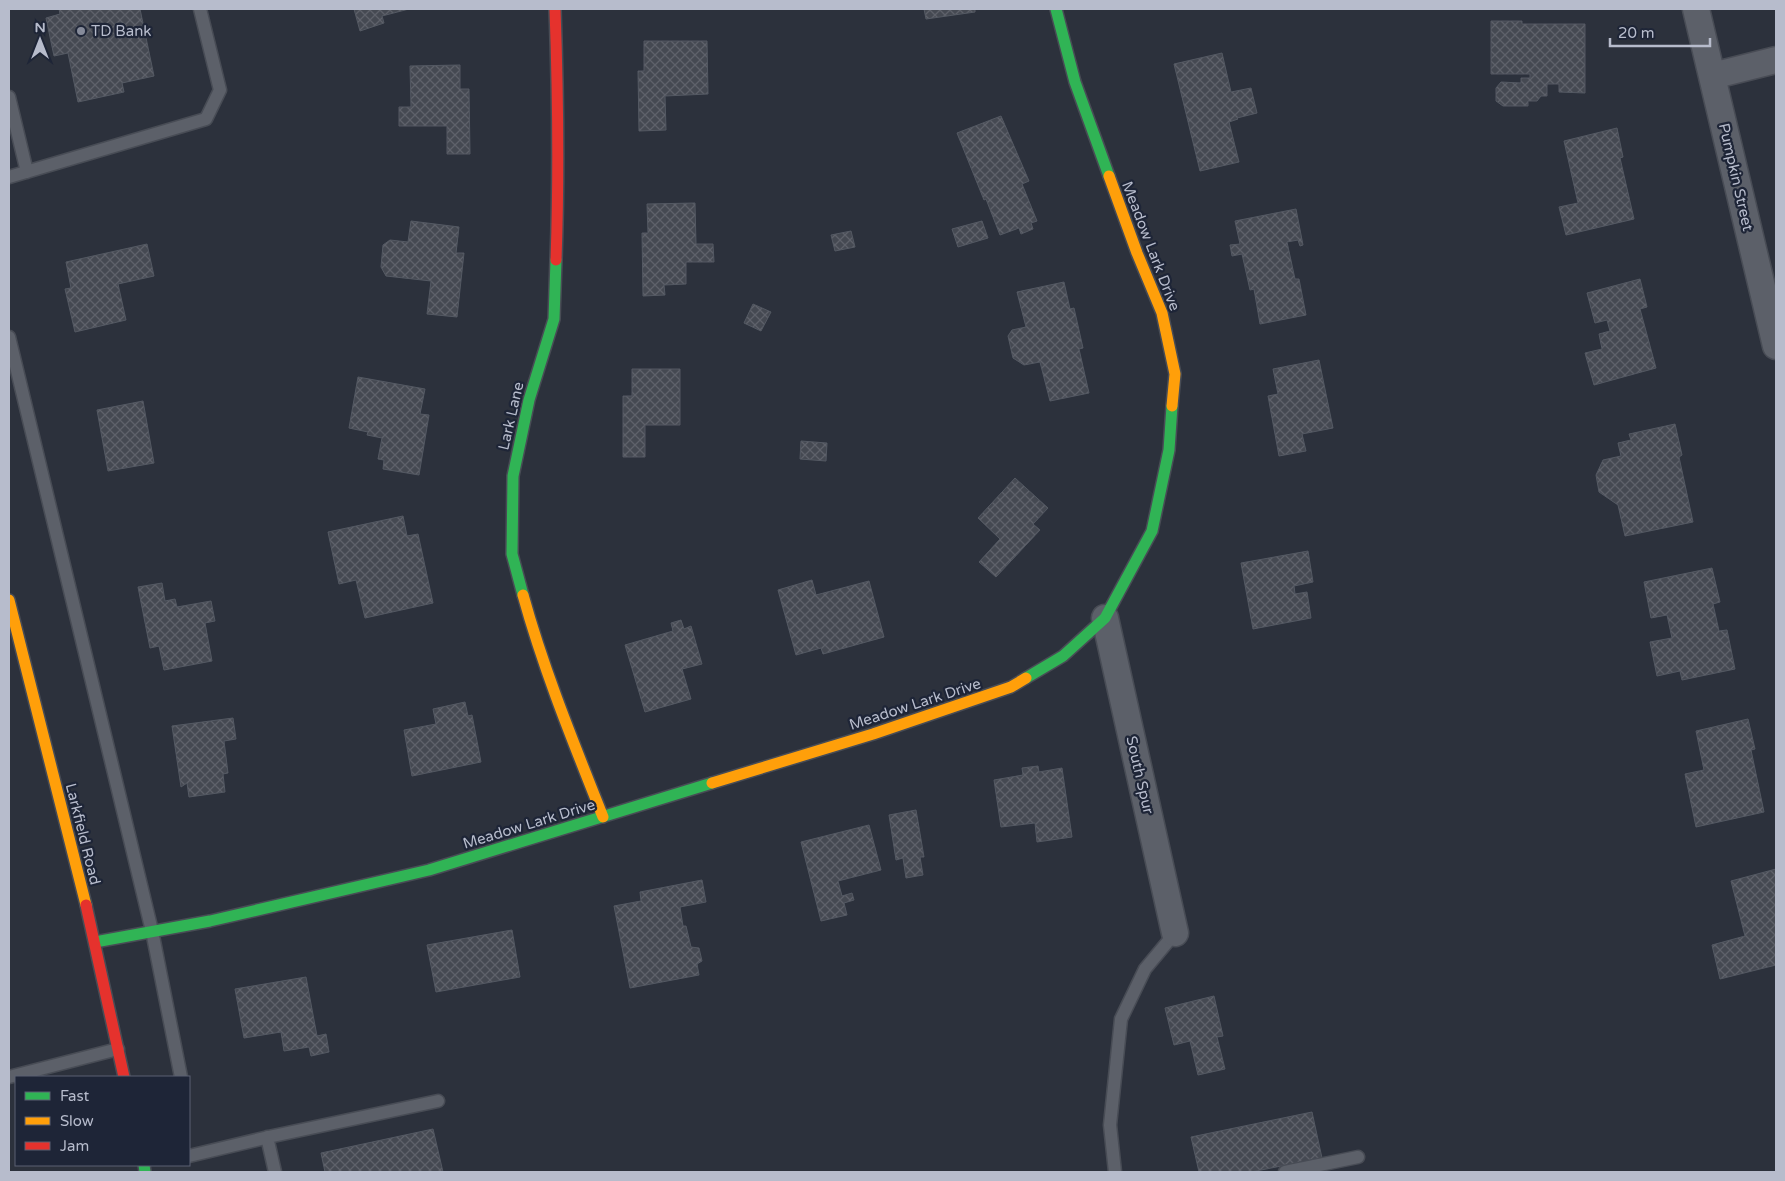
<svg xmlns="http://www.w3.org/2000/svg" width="1785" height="1181" font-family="'Varela Round',sans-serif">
	<defs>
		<pattern id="building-cross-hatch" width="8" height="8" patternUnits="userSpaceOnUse" patternTransform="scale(1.25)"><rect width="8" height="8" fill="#454952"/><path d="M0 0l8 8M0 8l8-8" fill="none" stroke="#5e616a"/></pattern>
	</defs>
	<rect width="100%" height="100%" fill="#2c313c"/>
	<path fill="url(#building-cross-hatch)" stroke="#545963" d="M59,9H140L154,76L122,83L124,92L78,102L68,53L54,56L46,18L60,14Z
		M354,9H409L382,16L384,23L360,31Z
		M924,9H975V12L926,19Z
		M1491,21H1522V24H1585V93L1559,92V84H1547V96H1541L1537,101H1528V106H1503L1496,101V88L1501,82L1521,83V78H1530V74H1491Z
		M644,41H707L708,94L665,96L666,130L639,131L638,71H644Z
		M1222,53L1231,92L1251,88L1257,113L1237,118L1238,119L1229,122L1239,162L1200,171L1174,64Z
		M460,65V89H469L470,154H447V126H399V107H411L410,66Z
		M1001,116L1029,181L1022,184L1037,221L1031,223L1033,229L1021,234L1019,228L1000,235L986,199L984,200L957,133Z
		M1617,128L1623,157L1620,158L1634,219L1566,235L1559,207L1578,203L1564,141Z
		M695,203L696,244H713L714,262H686V284L664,285L665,295L643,296L642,233H648L647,204Z
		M1296,209L1303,245L1300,246L1298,240L1287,242L1295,279H1299L1306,315L1260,324L1254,289L1250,290L1242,254L1232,256L1230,245L1240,244L1235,221Z
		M411,221L459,227L456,253H464L457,317L427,314L431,281L386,276L381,267L383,245L390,240L408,242Z
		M982,221L988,238L958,247L952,229Z
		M851,231L855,247L835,251L831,235Z
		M147,244L154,276L118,284L126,320L75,332L65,289L71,288L66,262Z
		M1640,279L1647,307L1640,309L1656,368L1594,385L1585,353L1602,349L1599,334L1610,331L1607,320L1595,323L1587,293Z
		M1064,282L1070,309L1074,308L1083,348L1079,349L1089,393L1050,401L1040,362L1024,365L1013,358L1008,336L1012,330L1026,327L1017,292Z
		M753,304L771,312L761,331L744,323Z
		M1319,360L1333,428L1302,434L1306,451L1279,456L1268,396L1278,394L1273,369Z
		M632,369H680V425H645V457H623V396H632Z
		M358,377L425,389L420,414L429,415L419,475L383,469L384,460L378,459L382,438L367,435L368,432L349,428Z
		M143,401L154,463L108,471L97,410Z
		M1675,424L1682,455L1679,457L1693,522L1625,536L1618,505L1599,492L1596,475L1603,460L1621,456L1618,443L1631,440L1629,434Z
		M801,441L827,443L826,461L800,459Z
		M1015,478L1048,508L1033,524L1040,530L996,577L979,562L1000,539L978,518Z
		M403,516L407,536L418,534L433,603L365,618L356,580L339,584L328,532Z
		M1308,551L1313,582L1294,586L1295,594L1307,592L1311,618L1253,629L1241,563Z
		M1712,568L1720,602L1713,604L1719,631L1727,630L1735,669L1682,680L1680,671L1657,676L1650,642L1672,638L1667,615L1651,618L1644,582Z
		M812,580L816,595L869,581L884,637L823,654L821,648L796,655L778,590Z
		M162,583L165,601L175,599L177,607L211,601L215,621L205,623L212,661L164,670L159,646L150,648L138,587Z
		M681,620L684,629L691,626L702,664L682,669L691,699L645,712L625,645L673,631L671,623Z
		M465,702L468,716L472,715L481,762L412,776L404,730L436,724L433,709Z
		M233,718L236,739L224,741L228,773L223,774L225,792L189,797L187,783L181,787L172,726Z
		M1748,719L1755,749L1751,750L1764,812L1696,827L1685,774L1704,770L1696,731Z
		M1038,766L1039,772L1062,768L1072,837L1037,842L1035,823L1001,827L994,780L1023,775L1022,768Z
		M916,810L924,857H920L923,875L906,878L903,858L896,860L889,815Z
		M869,825L881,870L838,881L842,896L852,893L854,900L844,903L847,915L821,921L801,842Z
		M1776,869V965L1720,979L1712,945L1745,936L1731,881Z
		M702,880L706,902L680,907L683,926H686L691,947L699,948L702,961L697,964L699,975L630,988L614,906L641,901L640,892Z
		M512,930L520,977L436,992L427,945Z
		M306,977L317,1036L326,1034L329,1052L311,1056L309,1047L284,1051L281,1032L244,1038L235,989Z
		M1214,996L1223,1036L1217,1037L1225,1069L1198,1075L1190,1041L1174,1045L1165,1008Z
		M1312,1112L1322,1158L1251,1172H1199L1191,1137Z
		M433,1129L443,1172H325L321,1153Z"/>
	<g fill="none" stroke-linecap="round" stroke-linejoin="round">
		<g stroke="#484c55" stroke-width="15">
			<path id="lane" d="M9,97L27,172
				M9,177L206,119L220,90L200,9
				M9,337L152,931L181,1077
				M9,1077L118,1049
				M267,1137L275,1172
				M189,1156L273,1136L438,1101
				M1115,1172L1110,1125L1121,1019L1145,969L1175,933
				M1285,1172L1358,1157"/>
		</g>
		<g stroke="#484c55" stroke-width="29">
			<path id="street" d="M1696,9L1776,346
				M1712,76L1776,60
				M1105,618L1175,933"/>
		</g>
		<g stroke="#484c55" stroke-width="14">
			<path id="fast" d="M1056,9L1075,82L1109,176
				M523,595L512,554L513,476L529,400L554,319L556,260
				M1026,678L1063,656L1105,618L1152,531L1169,450L1172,406
				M95,942L210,921L429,870L712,783
				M144,1165L145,1172"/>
		</g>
		<g stroke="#484c55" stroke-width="14">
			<path id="slow" d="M1109,176L1137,253L1162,313L1175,374L1172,406
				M523,595C544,671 574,744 603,817
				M9,600L86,905
				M712,783L873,734L1011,687L1026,678"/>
		</g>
		<g stroke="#484c55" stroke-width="14">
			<path id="jam" d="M555,9C558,93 559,176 556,260
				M86,905L124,1077"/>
		</g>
		<use href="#lane" stroke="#5c6069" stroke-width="12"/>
		<use href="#street" stroke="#5c6069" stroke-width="26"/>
		<use href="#fast" stroke="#30b455" stroke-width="11"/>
		<use href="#slow" stroke="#ff9f0a" stroke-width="11"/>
		<use href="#jam" stroke="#e5322d" stroke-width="11"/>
	</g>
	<circle fill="#868b9a" stroke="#1e2537" stroke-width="2" cx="81" cy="31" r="5"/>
	<g text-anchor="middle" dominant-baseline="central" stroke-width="4.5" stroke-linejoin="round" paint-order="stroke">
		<g font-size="15" fill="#b7bccc" stroke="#1e2537" text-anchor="start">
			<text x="91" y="31">TD Bank</text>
		</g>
		<g font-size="15" fill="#b7bccc" stroke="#1e2537">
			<text transform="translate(1736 177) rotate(77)">Pumpkin Street</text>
			<text transform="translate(1151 246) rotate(69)">Meadow Lark Drive</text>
			<text transform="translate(511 416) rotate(-77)">Lark Lane</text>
			<text transform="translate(915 704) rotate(-18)">Meadow Lark Drive</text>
			<text transform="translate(1140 775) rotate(77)">South Spur</text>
			<text transform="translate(529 824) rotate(-17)">Meadow Lark Drive</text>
			<text transform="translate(83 834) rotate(76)">Larkfield Road</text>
		</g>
	</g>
	<rect width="1785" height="1181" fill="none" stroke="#b7bccc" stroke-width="20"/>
	<rect x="15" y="1076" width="175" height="90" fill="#1e2537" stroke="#5b6173"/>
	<rect x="25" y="1092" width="25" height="8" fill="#30b455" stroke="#5b6173"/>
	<text x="60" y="1101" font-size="15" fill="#b7bccc">Fast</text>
	<rect x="25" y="1117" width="25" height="8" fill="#ff9f0a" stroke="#5b6173"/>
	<text x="60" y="1126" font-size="15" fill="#b7bccc">Slow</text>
	<rect x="25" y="1142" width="25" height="8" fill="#e5322d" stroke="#5b6173"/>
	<text x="60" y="1151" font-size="15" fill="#b7bccc">Jam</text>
	<g transform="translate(40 40)" stroke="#1e2537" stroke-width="4" paint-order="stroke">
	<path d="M0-4L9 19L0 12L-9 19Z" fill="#b7bccc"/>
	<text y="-8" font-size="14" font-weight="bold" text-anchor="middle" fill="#b7bccc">N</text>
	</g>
	<path d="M1610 38v8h100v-8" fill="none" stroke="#b7bccc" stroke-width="2.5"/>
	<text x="1618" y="38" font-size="15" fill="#b7bccc" stroke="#1e2537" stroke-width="4" paint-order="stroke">20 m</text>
</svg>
